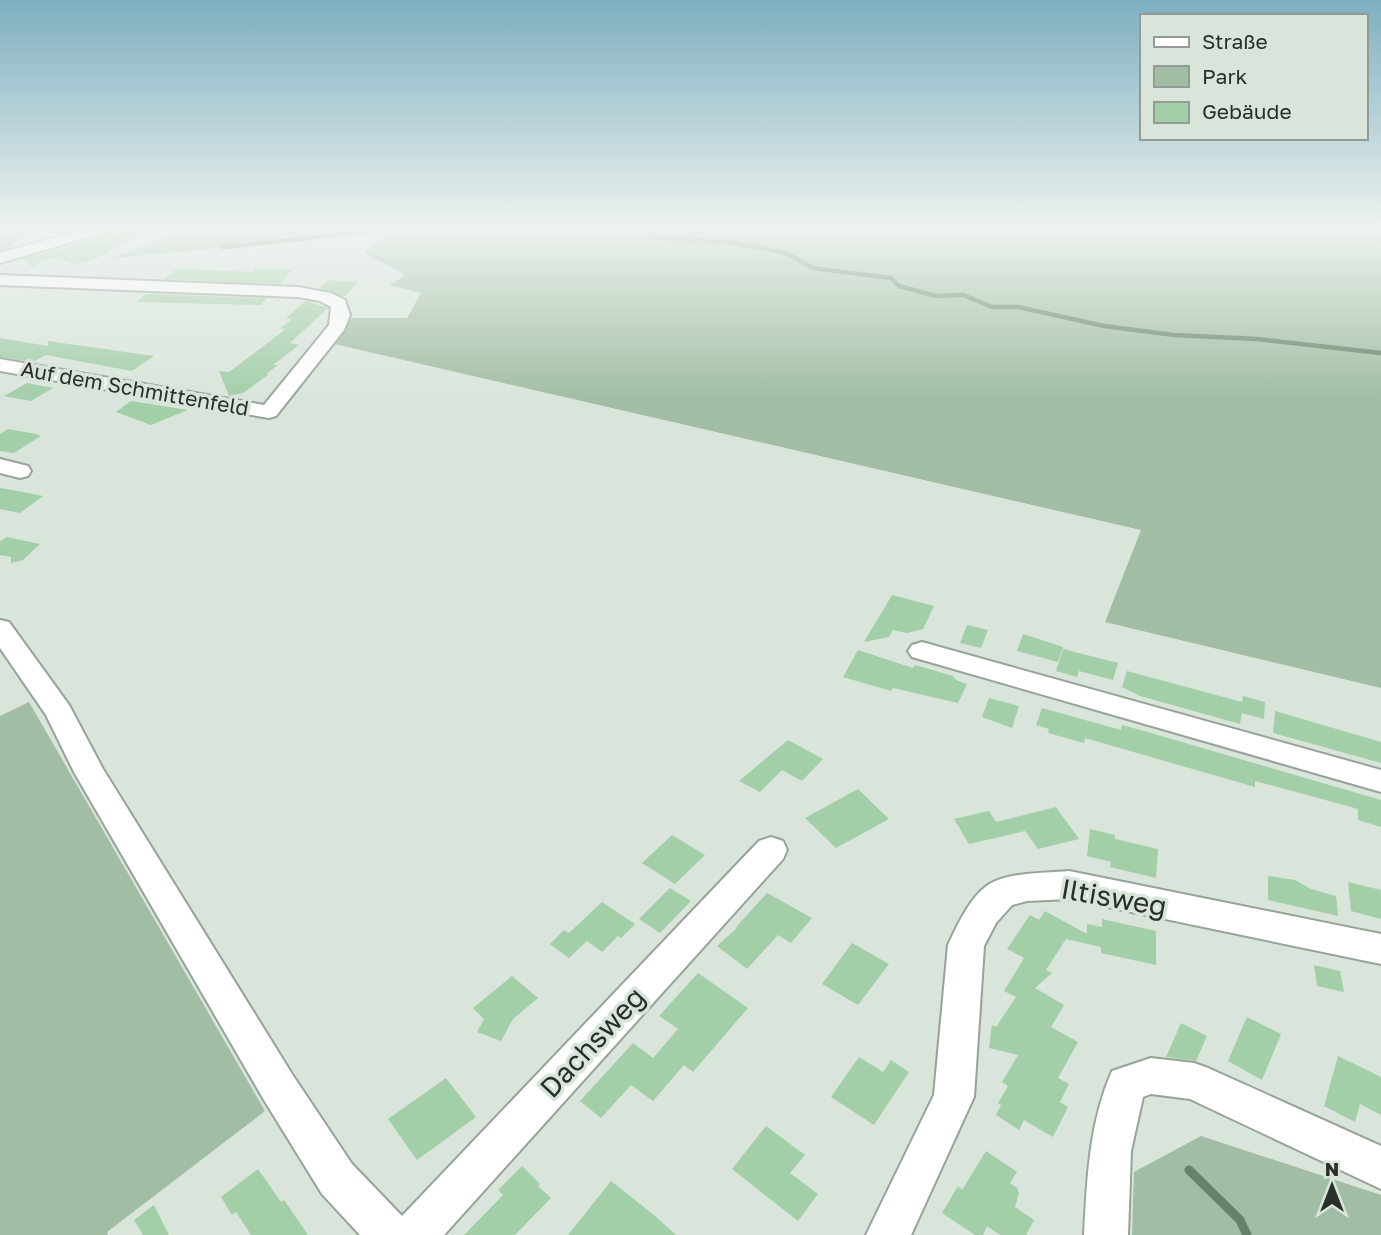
<svg xmlns="http://www.w3.org/2000/svg" width="1381" height="1235" font-family="'Golos Text',sans-serif">
	<rect width="100%" height="100%" fill="#d9e5db"/>
	<path fill="#a1bda5" d="M0,226H33L0,256Z
		M205,226H1381V688L1105,622L1141,530L330,343L352,318H407L421,293L389,285L403,277L402,273L365,253L391,230L324,232L248,242L242,246L112,258L176,234L206,228Z
		M29,702L265,1111L107,1232L108,1235H0V716Z
		M1201,1136L1381,1195V1235H1132L1134,1172Z"/>
	<g fill="none" stroke-linecap="round" stroke-linejoin="round">
		<path stroke="#648368" stroke-width="4.5" d="M611,226L649,230L651,237L735,243L786,253L813,268L891,278L899,286L936,296L963,295L992,307H1018L1104,326L1174,335L1257,339L1381,353
			M223,247L388,229L474,226"/>
		<path stroke="#648368" stroke-width="9" d="M1189,1170L1240,1220L1247,1235"/>
	</g>
	<path fill="#a2cea8" d="M122,226H154L97,258L76,265L56,258L42,261L33,268L24,259L118,232Z
		M177,269L252,272L255,269L292,270L280,284L164,279Z
		M329,280L358,282L344,297L320,288Z
		M146,294L267,298L261,305L136,302Z
		M306,301L328,308L290,343L299,345L273,365H278L266,374H269L243,393L229,396L219,371L229,372L286,329L280,328L292,319L286,318Z
		M0,338L48,346V341L154,356L132,371L46,355L33,362L0,357Z
		M27,383L53,388L31,401L4,396Z
		M131,401L188,410L151,425L116,412Z
		M8,429L36,434L41,436L14,453L0,451V434Z
		M0,488L12,490L43,496L20,513L0,509Z
		M7,537L40,544L23,560L11,563V557L0,555V541Z
		M892,595L934,606L923,629L907,633L893,630L889,637L864,642Z
		M967,625L988,630L981,648L960,643Z
		M1023,634L1063,647L1058,662L1017,651Z
		M1063,649L1118,663L1113,680L1079,671L1077,677L1056,671Z
		M858,650L913,668L915,665L953,676L956,680L967,684L958,703L893,688L891,691L843,677Z
		M1127,671L1242,702L1243,696L1265,702L1264,719L1242,713L1240,724L1140,696L1122,687Z
		M989,698L1019,706L1012,728L982,717Z
		M1042,708L1121,730L1122,725L1144,731L1381,800V827L1358,820V809L1322,799L1255,781V787L1085,738L1084,743L1048,733L1049,729L1036,725Z
		M1275,711L1381,742V763L1273,733Z
		M788,740L823,759L802,781L782,770L760,792L739,781Z
		M858,789L889,819L836,848L805,818Z
		M1056,807L1079,839L1038,849L1025,831L969,844L954,819L989,811L996,822Z
		M1090,829L1115,835V839L1158,849L1156,878L1110,867L1111,862L1087,856Z
		M672,835L705,855L675,884L642,863Z
		M1268,876L1295,880L1311,889L1336,896L1338,916L1268,900Z
		M1348,882L1381,890V919L1351,911Z
		M670,888L691,901L660,933L639,919Z
		M767,893L812,918L791,943L778,935L747,969L717,946L737,928L736,927Z
		M602,902L635,924L621,938L618,936L602,952L587,941L569,958L550,944L564,930L569,933Z
		M1045,911L1087,934V924L1102,927V919L1156,931V965L1101,953V947L1066,939L1046,970L1052,973L1035,988L1064,1005L1051,1027L1078,1042L1058,1078L1069,1084L1060,1102L1068,1107L1053,1137L1024,1120L1019,1130L996,1115L1001,1105L998,1103L1008,1086L1002,1082L1018,1055L989,1048L992,1025L996,1027L1016,997L1004,991L1024,958L1007,949L1030,915L1039,920Z
		M852,943L889,964L858,1005L822,984Z
		M1314,965L1340,971L1344,992L1317,986Z
		M698,973L748,1008L693,1072L684,1065L653,1101L631,1085L601,1118L580,1101L633,1043L653,1058L678,1029L659,1016Z
		M512,976L538,998L513,1019L501,1041L477,1032L484,1019L473,1008Z
		M1247,1017L1281,1034L1262,1080L1228,1061Z
		M1181,1023L1207,1036L1196,1061L1166,1057Z
		M1338,1056L1381,1077V1115L1360,1104L1355,1122L1324,1106Z
		M859,1057L883,1072L891,1060L909,1072L874,1125L831,1097Z
		M446,1078L476,1117L417,1160L388,1119Z
		M766,1126L805,1155L790,1173L818,1194L798,1221L732,1169Z
		M986,1151L1017,1172L1010,1183L1017,1188L1019,1193L1015,1207L1034,1220L1026,1235H1000L987,1226L983,1235H975L942,1213L958,1186L962,1190Z
		M522,1166L540,1184L538,1186L551,1198L515,1235H464L503,1195L498,1190Z
		M258,1169L281,1202L284,1200L308,1235H251L236,1212L232,1215L221,1197Z
		M611,1181L655,1216L676,1235H568Z
		M154,1205L169,1235H143L134,1220Z"/>
	<g fill="none" stroke-linecap="round" stroke-linejoin="round">
		<g stroke="#97a298" stroke-width="4">
			<path id="minor" d="M96,226H119L117,229L0,263V253Z
				M0,275L298,287L331,293L345,300L350,315L344,330L276,416L269,418L0,371V359L264,405L329,325L331,307L320,301L298,297L0,285Z
				M0,459L28,466L31,471L28,476L20,478L0,473Z
				M0,620L9,622L69,705L103,769L292,1074L352,1164L402,1216L759,841L771,837L783,841L787,850L783,859L444,1235H360L322,1194L264,1100L74,772L46,715L0,648Z
				M922,642L1381,770V792L912,657L908,651L912,645Z
				M1069,871L1381,934V964L1069,899L1027,901L1012,905L996,923L984,946L974,1097L968,1110L911,1235H866L934,1095L948,945C957,926 970,897 988,885C1008,872 1046,873 1069,871Z
				M1151,1058L1194,1063L1208,1068L1381,1146V1189L1190,1099L1151,1094L1143,1097L1131,1151L1128,1235H1084C1087,1179 1089,1123 1112,1071Z"/>
		</g>
		<use href="#minor" fill="#fff" fill-rule="evenodd"/>
	</g>
	<linearGradient id="sky" x2="0" y2="1"><stop stop-color="#7dafc0"/><stop offset="0.57" stop-color="#eef3ef"/><stop offset="1" stop-color="#eef3ef" stop-opacity="0"/></linearGradient>
	<rect width="1381" height="399" fill="url(#sky)"/>
	<g text-anchor="middle" dominant-baseline="central" stroke-width="7" stroke-linejoin="round" paint-order="stroke">
		<g font-size="21" fill="#292e2a" stroke="#d9e5db">
			<text transform="translate(135 388) rotate(10)">Auf dem Schmittenfeld</text>
		</g>
		<g font-size="28" fill="#292e2a" stroke="#d9e5db">
			<text transform="translate(1114 897) rotate(10)">Iltisweg</text>
			<text transform="translate(592 1042) rotate(-47)">Dachsweg</text>
		</g>
	</g>
	<rect x="1140" y="14" width="228" height="126" fill="#d9e5db" stroke="#939c94" stroke-width="2"/>
	<rect x="1154" y="37" width="35" height="10" fill="#ffffff" stroke="#939c94" stroke-width="2"/>
	<text x="1202" y="49" font-size="21" fill="#292e2a">Straße</text>
	<rect x="1154" y="66" width="35" height="21" fill="#a1bda5" stroke="#939c94" stroke-width="2"/>
	<text x="1202" y="84" font-size="21" fill="#292e2a">Park</text>
	<rect x="1154" y="102" width="35" height="21" fill="#a2cea8" stroke="#939c94" stroke-width="2"/>
	<text x="1202" y="119" font-size="21" fill="#292e2a">Gebäude</text>
	<g transform="translate(1332 1186)" stroke="#d9e5db" stroke-width="5" paint-order="stroke">
	<path d="M0-5L12 26L0 18L-12 26Z" fill="#292e2a"/>
	<text y="-10" font-size="19" font-weight="bold" text-anchor="middle" fill="#292e2a">N</text>
	</g>
</svg>
